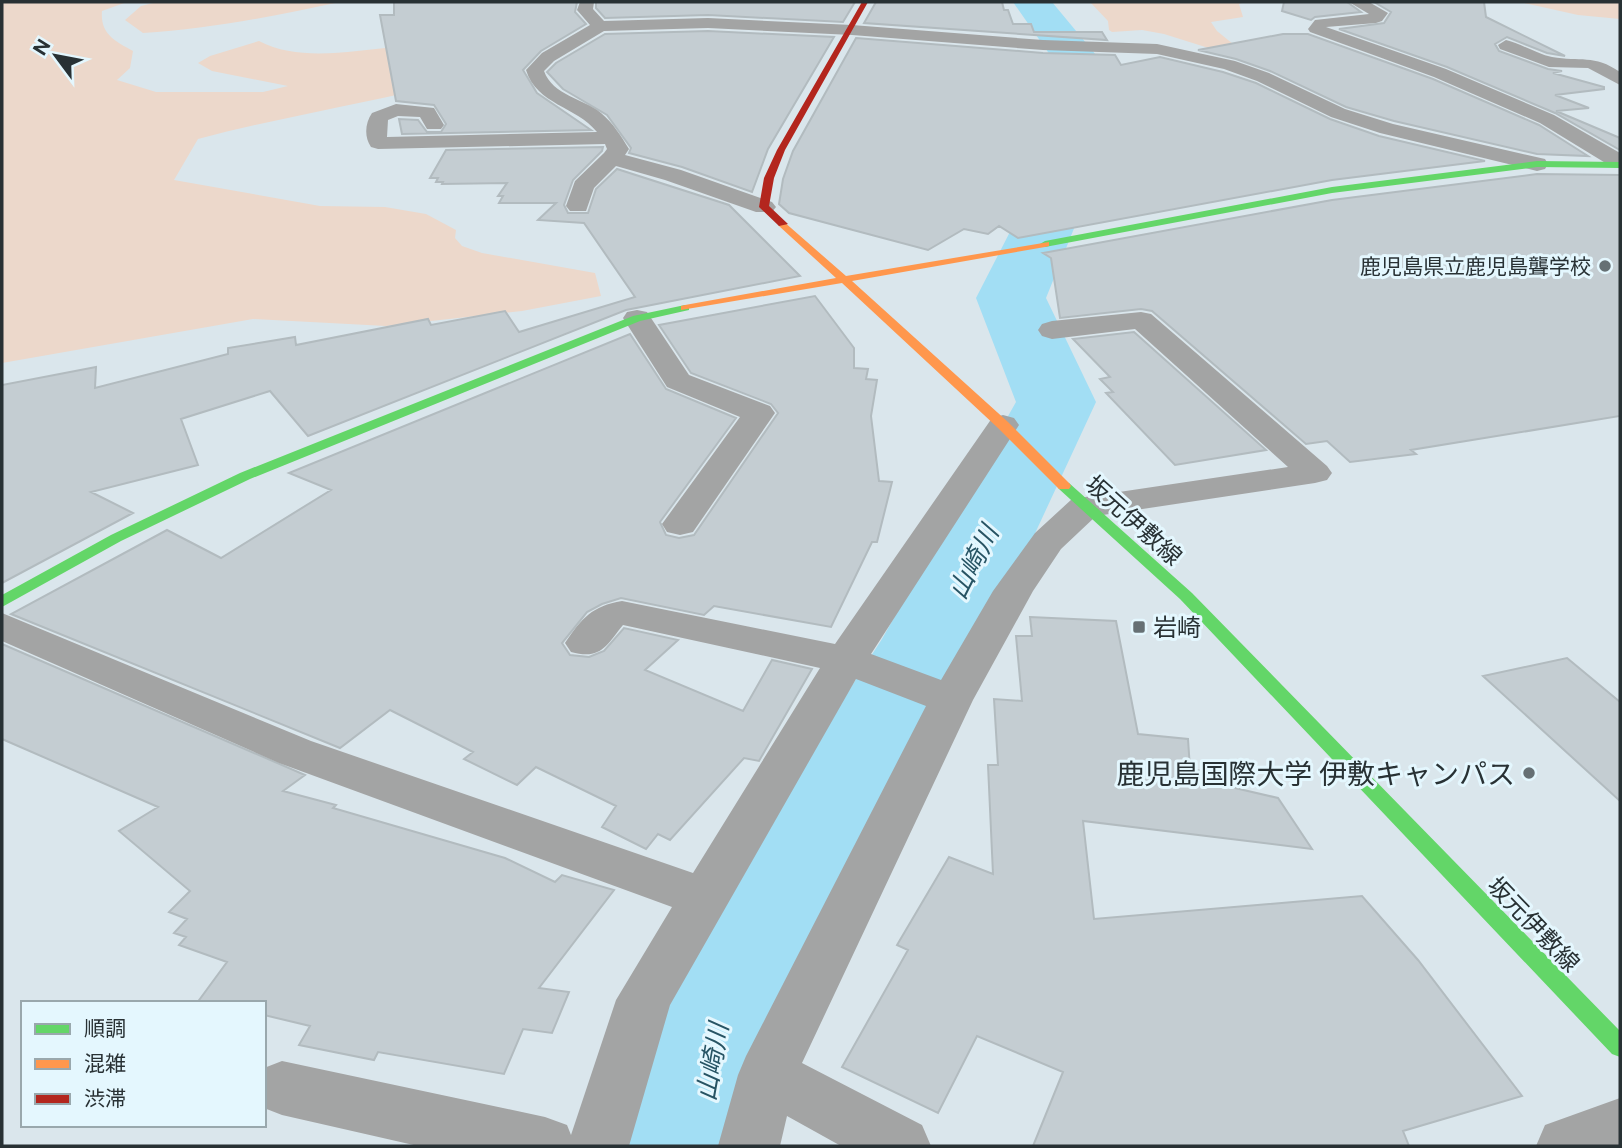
<svg xmlns="http://www.w3.org/2000/svg" width="1622" height="1148" font-family="'Public Sans','Noto Sans JP',sans-serif">
	<rect width="100%" height="100%" fill="#dae6ec"/>
	<path fill="#ecd8cb" d="M2,2H127L102,11C100,34 115,41 133,51L130,68L117,80L156,92H263L288,86L212,71L198,63L210,56L259,41C299,62 351,51 394,47L427,88C351,106 273,119 198,139L174,180L320,206L385,207L426,214L456,230L455,238L462,246L482,253L595,273L601,296L522,311L386,326L253,319L2,363Z
		M157,2H340C275,16 209,29 143,33L125,20L141,6Z
		M1090,2H1244L1239,4L1243,17L1211,22L1217,31L1233,44L1234,56L1164,34L1142,30L1112,32L1109,30L1108,21Z
		M1520,2H1620V19L1578,15Z"/>
	<g fill="none" stroke-linecap="round" stroke-linejoin="round">
		<path fill="#a2def4" fill-rule="evenodd" d="M1013,2H1052L1096,55L1129,80L1139,102L1120,132L1095,152L1075,226L1046,298L1096,402L986,639L787,1025L778,1146H620L643,1021L664,977L882,639L1016,402L976,298L1013,226L1043,145C1056,127 1077,119 1090,101L1089,95L1064,75Z"/>
	</g>
	<path fill="#c4cdd2" stroke="#b2bbbf" stroke-width="2" d="M394,2H577L575,12L586,24L541,51L523,70L537,93L591,130L402,134L399,119L418,120L427,132H441L446,124L434,105L396,101L380,15H394Z
		M596,2H855L843,22L708,15L605,18L596,8Z
		M876,2H1002L1004,10H1008L1013,24H1031L1034,32H1102L1107,40L864,23Z
		M1284,2H1347L1361,12L1315,17L1311,20L1282,11Z
		M1374,2H1484L1486,17L1565,56L1547,53L1507,37L1495,44L1499,51L1548,69L1562,71L1553,73L1604,87V89L1555,95L1589,108L1556,111L1620,138V150L1555,113L1447,67L1339,29L1384,23L1391,12Z
		M708,31L834,37L768,149L752,192L682,167L629,153L631,148L607,115L563,89L547,72L556,63L605,34Z
		M1283,34H1308L1433,79L1539,125L1588,156L1537,154L1394,121L1346,107L1270,71L1236,59L1198,50Z
		M856,38L1043,53L1115,55L1121,65L1160,57L1223,72L1256,83L1330,119L1379,136L1485,161L1332,180L1018,238L999,226L988,234L964,229L928,250L789,213L779,204L783,179L793,151Z
		M603,147L602,151L573,180L564,205L568,213H588L596,189L617,169L729,205L800,276L626,310L308,436L270,391L181,419L198,465L91,492L133,513L2,583V385L96,367L95,388L228,354V348L295,337L296,345L428,319L431,325L505,311L519,332L635,297L584,223L538,220L556,203H499L503,196H498L507,183L442,184L443,182H436L438,178H430L446,150Z
		M1537,174L1620,175V416L1411,450L1416,454L1350,462L1327,441L1306,444L1152,311L1141,309L1060,318L1051,258L1043,253L1332,200Z
		M815,296L854,348V368L868,369L866,379L877,380L871,416L879,481L892,482L877,542H872L831,627L714,606L704,615L621,598L602,604L587,612L562,643L570,655L589,657L604,651L624,628L678,640L645,670L743,711L772,660L812,669L759,761L744,758L670,840L658,834L646,849L602,827L616,806L536,767L517,785L464,759L473,752L390,710L340,748L11,614L167,530L221,558L331,490L289,473L630,334L666,389L736,418L660,522L666,535L679,538L694,535L778,413L771,404L691,373L659,325Z
		M1134,332L1266,450L1175,465L1106,393L1113,392L1100,379L1110,377L1073,339Z
		M1030,617L1116,621L1138,734L1188,739L1190,769L1208,772L1209,782L1278,798L1312,849L1083,821L1094,919L1362,896L1418,960L1522,1096L1403,1131L1409,1146H1033L1063,1072L977,1036L938,1113L842,1067L908,950L897,945L949,857L993,874L988,765H998L994,699L1022,701L1016,636H1032Z
		M2,644L305,775L283,791L336,805L333,808L505,858L555,882L562,875L614,890L539,988L569,992L552,1033L523,1029L504,1074L378,1052L374,1060L299,1045L310,1026L264,1015V1003H197L227,962L179,945L186,937L174,933L187,919L169,912L190,891L119,831L158,807L2,739Z
		M1567,658L1620,702V801L1483,676Z"/>
	<g fill="none" stroke-linecap="round" stroke-linejoin="round">
		<path fill="#a3a4a4" fill-rule="evenodd" d="M580,2H594L593,9L604,21L708,18L852,25L1043,40L1157,44L1235,61L1269,73L1345,109L1393,124L1545,159L1548,164L1545,169L1537,171L1380,133L1331,117L1257,81L1224,69L1157,54L1043,50L852,35L708,28L604,31L554,61L544,71C553,96 583,98 601,113C613,123 621,136 629,149L625,155L681,170L772,202L776,207L772,212H756L665,180L616,166L594,188L586,211H570L566,206L575,181L604,153L607,149L605,144L378,149L371,147C364,137 365,123 372,113L396,104L434,108L444,125L441,129H427L420,117L398,116L388,120L387,137L597,132C576,106 537,105 526,70L542,53L590,25L577,10Z
			M1349,2H1369L1388,13L1382,21L1376,23L1326,27L1446,69L1554,115L1620,153V168L1612,167L1540,123L1434,77L1310,32L1308,29L1315,20L1369,14Z
			M1506,40C1522,44 1537,54 1552,57C1580,62 1594,54 1620,72V85L1588,68L1549,67L1500,49L1498,45Z
			M637,310L647,312L689,375L770,406L775,413L693,532L680,535L667,532L662,524L740,417L667,387L623,318L627,312Z
			M1141,312L1151,314L1327,466L1332,473L1327,480L1315,483L1096,516L1061,549L1033,591L973,700L802,1063L922,1125L931,1146H841L787,1116L780,1146H718L738,1075L746,1056L926,706L856,679L670,1005L629,1146H418L282,1115L264,1108V1068L282,1061L545,1117L567,1125L571,1135L616,1000L672,907L279,763L2,641V613L311,741L693,873L820,668L623,625C606,646 601,660 571,652L565,643C582,618 592,606 622,601L835,644L992,418L1003,415L1014,418L1019,425L871,654L941,680L993,591L1035,533L1072,499L1288,467L1135,329L1052,339L1042,336L1038,330L1042,324L1052,321Z
			M1620,1098V1146H1536L1545,1125Z"/>
		<path fill="#63d668" fill-rule="evenodd" d="M1537,161L1620,162V168L1537,167L1332,193L1045,247L1040,244L1045,241L1332,187Z
			M685,305L689,306V310L640,321L250,479L121,541L2,607V595L111,535L240,473L633,316Z
			M1064,482L1069,483L1192,593L1620,1031V1057L1612,1054L1180,599L1059,489L1057,486L1059,483Z"/>
		<path fill="#ff974d" fill-rule="evenodd" d="M783,221L846,276L1049,242V246L1045,247L852,281L1008,422L1069,483L1071,486L1069,489H1059L998,428L842,283L681,310V306L685,305L836,278L779,226L778,224Z"/>
		<path fill="#b3261e" fill-rule="evenodd" d="M862,2H868L785,150L774,178L769,206L788,224L779,226L759,207L764,178L777,150Z"/>
	</g>
	<g fill="#667074" stroke="#e4f7fe" stroke-width="2.5">
		<circle cx="1605" cy="266" r="7"/>
		<rect x="1132" y="620" width="14" height="14" rx="3.5"/>
		<circle cx="1529" cy="773" r="7"/>
	</g>
	<g text-anchor="middle" dominant-baseline="central" stroke-width="6" stroke-linejoin="round" paint-order="stroke">
		<g font-size="21" fill="#283134" stroke="#e4f7fe" text-anchor="end">
			<text x="1591" y="266">鹿児島県立鹿児島聾学校</text>
		</g>
		<g font-size="24" fill="#283134" stroke="#e4f7fe">
			<text transform="translate(1134 520) rotate(42)">坂元伊敷線</text>
			<text transform="translate(1534 924) rotate(46)">坂元伊敷線</text>
		</g>
		<g font-size="24" fill="#283134" stroke="#e4f7fe" text-anchor="start">
			<text x="1153" y="627">岩崎</text>
		</g>
		<g font-size="26" font-style="italic" fill="#275464" stroke="#e4f7fe">
			<text transform="translate(973 562) rotate(-63)">山崎川</text>
			<text transform="translate(712 1062) rotate(-80)">山崎川</text>
		</g>
		<g font-size="28" fill="#283134" stroke="#e4f7fe" text-anchor="end">
			<text x="1515" y="773">鹿児島国際大学 伊敷キャンパス</text>
		</g>
	</g>
	<rect width="1622" height="1148" fill="none" stroke="#283134" stroke-width="7"/>
	<rect x="21" y="1001" width="245" height="126" fill="#e4f7fe" stroke="#99a8ad" stroke-width="2"/>
	<rect x="35" y="1024" width="35" height="10" fill="#63d668" stroke="#99a8ad" stroke-width="2"/>
	<text x="84" y="1036" font-size="21" fill="#283134">順調</text>
	<rect x="35" y="1059" width="35" height="10" fill="#ff974d" stroke="#99a8ad" stroke-width="2"/>
	<text x="84" y="1071" font-size="21" fill="#283134">混雑</text>
	<rect x="35" y="1094" width="35" height="10" fill="#b3261e" stroke="#99a8ad" stroke-width="2"/>
	<text x="84" y="1106" font-size="21" fill="#283134">渋滞</text>
	<g transform="translate(56 56) rotate(302)" stroke="#e4f7fe" stroke-width="5" paint-order="stroke">
	<path d="M0-5L12 26L0 18L-12 26Z" fill="#283134"/>
	<text y="-10" font-size="19" font-weight="bold" text-anchor="middle" fill="#283134">N</text>
	</g>
</svg>
